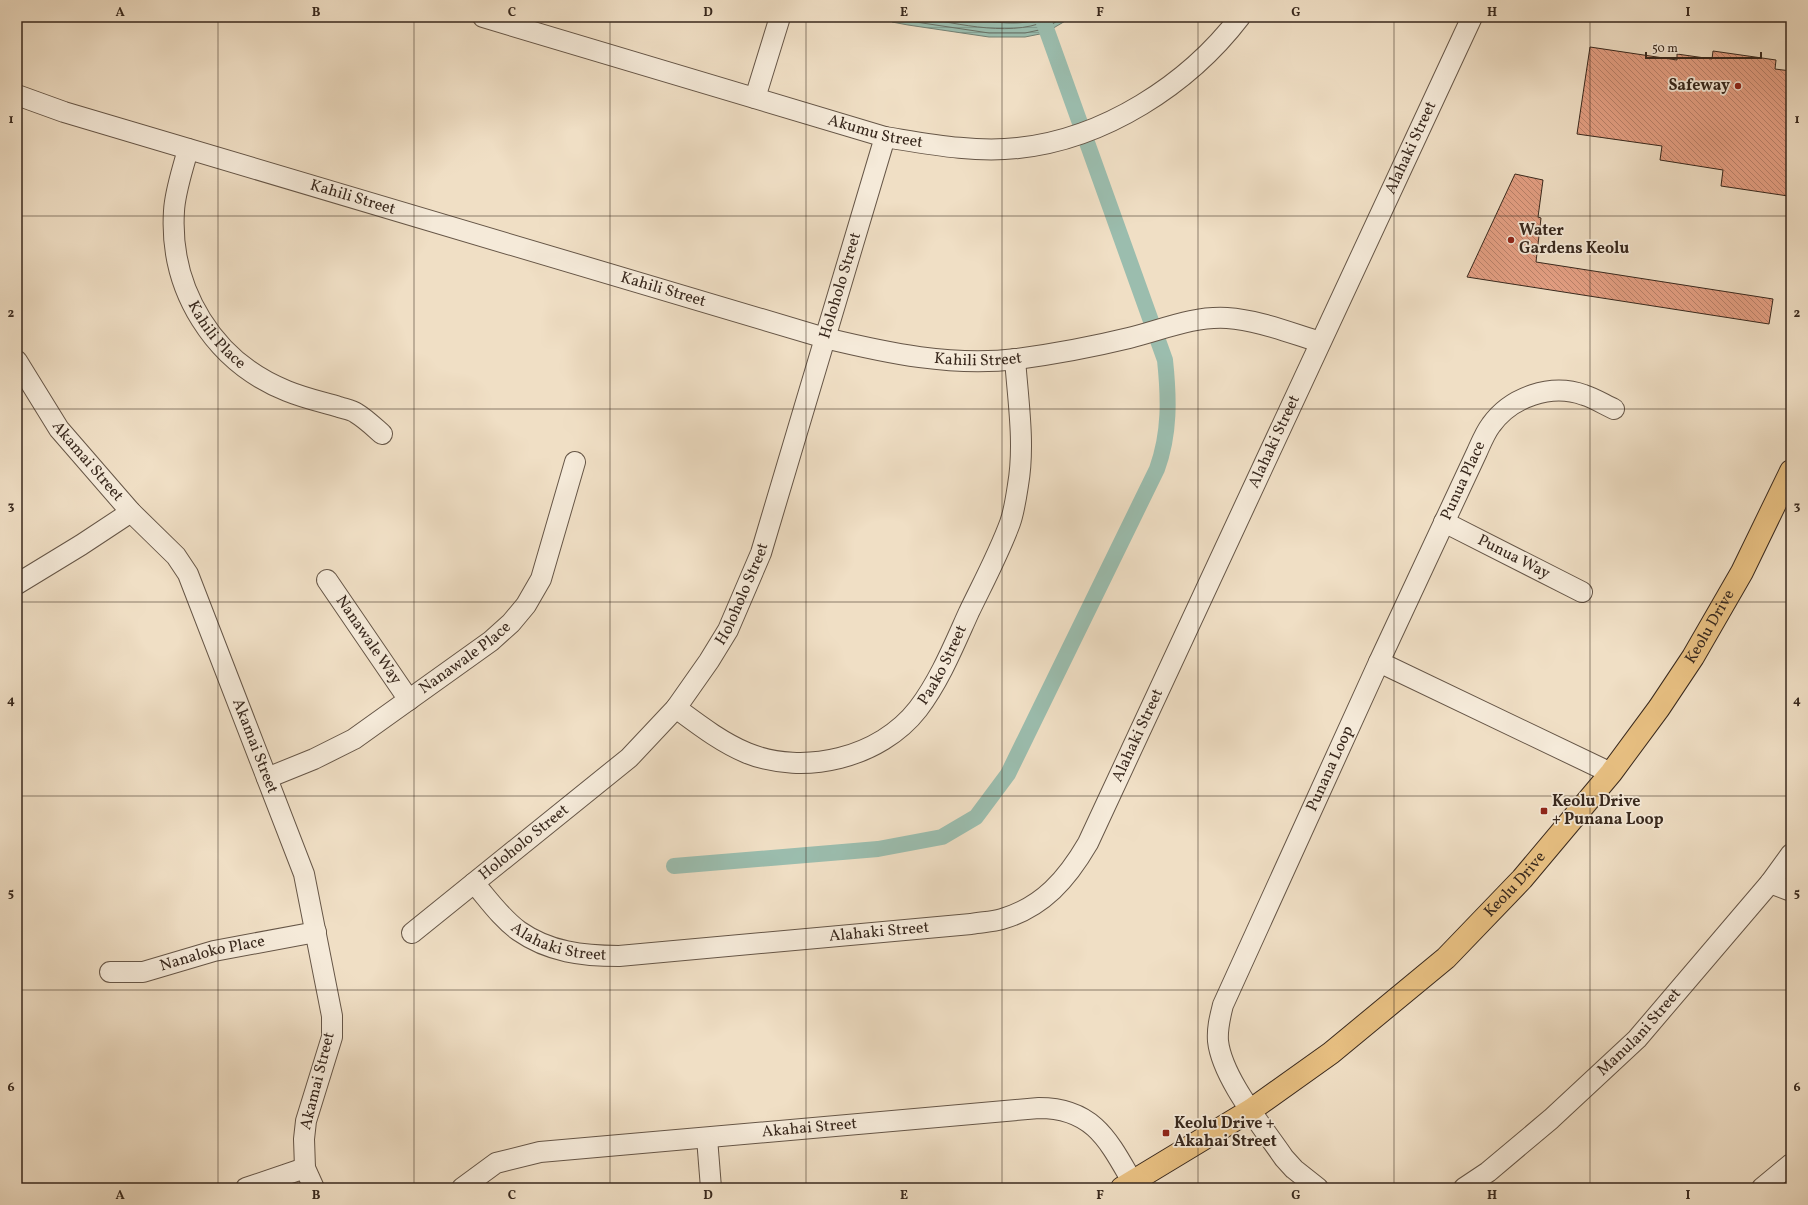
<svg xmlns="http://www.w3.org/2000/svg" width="1808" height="1205" font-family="Vollkorn,serif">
	<defs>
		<pattern id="water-rules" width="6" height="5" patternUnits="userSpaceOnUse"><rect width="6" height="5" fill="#9bbdae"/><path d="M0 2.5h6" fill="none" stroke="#86a295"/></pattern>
		<pattern id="building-back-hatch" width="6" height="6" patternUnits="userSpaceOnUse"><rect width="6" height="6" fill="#e49f83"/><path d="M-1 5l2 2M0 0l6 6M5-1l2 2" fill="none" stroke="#ba826b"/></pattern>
	</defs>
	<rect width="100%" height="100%" fill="#f0dfc5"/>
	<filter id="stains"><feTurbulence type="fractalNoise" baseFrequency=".005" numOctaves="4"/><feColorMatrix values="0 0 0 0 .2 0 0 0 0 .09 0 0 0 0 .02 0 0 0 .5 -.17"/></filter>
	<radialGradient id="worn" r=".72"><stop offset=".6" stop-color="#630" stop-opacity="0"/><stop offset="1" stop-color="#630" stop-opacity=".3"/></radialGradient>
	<path fill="url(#water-rules)" stroke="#738174" d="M888,17H1072L1045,33L1025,37H989L908,25L892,22Z"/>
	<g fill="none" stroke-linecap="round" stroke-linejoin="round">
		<path stroke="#6a7266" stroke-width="1" d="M893,17L909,21L989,33H1025L1044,29L1064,17
			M917,17C958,23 1016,40 1054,17
			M959,17C981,20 1022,29 1042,17"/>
		<path stroke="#9bbdae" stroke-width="16" d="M674,866L878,849L942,837L976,817L1008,774L1157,469C1170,433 1169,398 1165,360L1042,17"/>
	</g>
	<path fill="url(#building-back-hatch)" stroke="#38281d" d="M1590,47L1677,60V54L1712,59L1713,51L1776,60L1775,69L1791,71V178L1788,196L1721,186L1723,170L1660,160L1662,146L1577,134Z
		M1515,174L1543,180L1538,217L1541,218L1536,262L1773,299L1769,324L1467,277Z"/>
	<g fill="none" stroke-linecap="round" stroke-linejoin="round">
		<g stroke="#665647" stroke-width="22">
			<g id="minor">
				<path id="s1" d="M483,17L885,137C929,144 974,153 1018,148C1104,139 1188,85 1240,17"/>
				<path id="s2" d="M17,95L64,112L825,338C887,353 952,367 1017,359C1054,354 1092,347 1129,338C1162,330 1192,316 1227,318C1258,320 1290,333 1320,342"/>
				<path d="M755,98L780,17"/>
				<path id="s3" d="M188,149C183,169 175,191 174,211C169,290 214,362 287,391C304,398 322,402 339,407C345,409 352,410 356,413C366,419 374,427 382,434"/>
				<path id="s4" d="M17,361L59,429L131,512L176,556L188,574L304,874L332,1016V1037L306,1121L304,1139L305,1168L314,1188"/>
				<path id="s5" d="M1444,522L1582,592"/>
				<path id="s6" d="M327,580L409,700"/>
				<path d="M17,584L81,545L131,512"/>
				<path id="s7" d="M1379,662L1477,452C1481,443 1485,433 1491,425C1511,397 1551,383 1584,395C1594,398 1605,405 1614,409"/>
				<path id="s8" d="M676,708C699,725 721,742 747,753C804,776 880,758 918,709C940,680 954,645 969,612C983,583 999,553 1010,523C1014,512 1016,498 1018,485C1025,445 1018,400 1015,359"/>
				<path id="s9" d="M267,778L314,759L354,739L491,641L511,623L526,605L541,579L575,462"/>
				<path id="s10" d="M474,883C488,899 501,918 519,931C549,952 583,956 619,956L971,924C981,922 992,922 1002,919C1043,907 1067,879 1088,843L1472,17"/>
				<path d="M1770,883L1791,891"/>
				<path id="s11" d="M412,933L629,758L676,708L709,661L728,630L761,553L885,137"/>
				<path id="s12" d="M110,972H143L214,951L316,932"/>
				<path d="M707,1138L711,1188"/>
				<path d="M246,1188L305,1168"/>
				<path id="s13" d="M462,1188L496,1163L540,1152L1039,1108C1096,1108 1110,1144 1136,1188"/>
				<path id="s14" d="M1318,1188L1294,1169L1284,1158C1263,1127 1222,1078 1218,1041C1217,1028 1220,1017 1223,1005L1379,662L1611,773"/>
				<path id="s15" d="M1464,1188L1488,1172L1551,1119L1637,1039L1770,883L1791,854"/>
				<path d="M1762,1188L1791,1164"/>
			</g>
		</g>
		<g stroke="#38281d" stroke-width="24">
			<g id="major">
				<path id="s16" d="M1122,1188L1251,1110L1331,1053L1446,958L1522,879L1611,773L1659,708L1693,657L1742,572L1791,471"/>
			</g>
		</g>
		<use href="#minor" stroke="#f5ead9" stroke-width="20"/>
		<use href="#major" stroke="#e8c082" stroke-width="22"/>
	</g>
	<path fill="none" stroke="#38281d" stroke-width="1" stroke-opacity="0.55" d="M218,17V1188M414,17V1188M610,17V1188M806,17V1188M1002,17V1188M1198,17V1188M1394,17V1188M1590,17V1188M17,216H1791M17,409H1791M17,602H1791M17,796H1791M17,990H1791"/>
	<g fill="#8f2418" stroke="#f5ead9" stroke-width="1.5">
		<circle cx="1738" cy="86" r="4"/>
		<circle cx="1511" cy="240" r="4"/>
		<rect x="1540" y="807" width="8" height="8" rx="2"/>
		<rect x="1162" y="1129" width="8" height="8" rx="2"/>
	</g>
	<g text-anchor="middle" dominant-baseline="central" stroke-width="3.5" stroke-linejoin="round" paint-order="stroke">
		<g font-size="16" font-weight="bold" fill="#38281d" stroke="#f5ead9" text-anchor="start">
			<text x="1730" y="86" text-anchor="end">Safeway</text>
			<text x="1519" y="231">Water<tspan x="1519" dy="18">Gardens Keolu</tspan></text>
			<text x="1552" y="802">Keolu Drive<tspan x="1552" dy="18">+ Punana Loop</tspan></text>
			<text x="1174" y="1124">Keolu Drive +<tspan x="1174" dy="18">Akahai Street</tspan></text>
		</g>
		<g font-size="16" fill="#38281d" stroke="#f5ead9">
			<text stroke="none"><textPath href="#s1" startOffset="409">Akumu Street</textPath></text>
			<text stroke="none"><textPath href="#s10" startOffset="1440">Alahaki Street</textPath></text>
			<text stroke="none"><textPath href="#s2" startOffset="351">Kahili Street</textPath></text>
			<text stroke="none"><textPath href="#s11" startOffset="804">Holoholo Street</textPath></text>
			<text stroke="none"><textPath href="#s2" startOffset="675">Kahili Street</textPath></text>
			<text stroke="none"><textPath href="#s3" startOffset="199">Kahili Place</textPath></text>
			<text stroke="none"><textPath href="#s2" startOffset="999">Kahili Street</textPath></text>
			<text stroke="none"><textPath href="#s10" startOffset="1116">Alahaki Street</textPath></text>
			<text stroke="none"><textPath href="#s4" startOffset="123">Akamai Street</textPath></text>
			<text stroke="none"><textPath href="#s7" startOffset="200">Punua Place</textPath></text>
			<text stroke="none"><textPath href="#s5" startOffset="78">Punua Way</textPath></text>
			<text stroke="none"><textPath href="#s11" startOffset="480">Holoholo Street</textPath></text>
			<text stroke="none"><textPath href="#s16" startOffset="823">Keolu Drive</textPath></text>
			<text stroke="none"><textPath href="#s6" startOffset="73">Nanawale Way</textPath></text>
			<text stroke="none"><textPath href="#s9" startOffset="233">Nanawale Place</textPath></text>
			<text stroke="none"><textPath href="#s8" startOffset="323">Paako Street</textPath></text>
			<text stroke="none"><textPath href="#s10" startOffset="792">Alahaki Street</textPath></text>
			<text stroke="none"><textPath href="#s4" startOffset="459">Akamai Street</textPath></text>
			<text stroke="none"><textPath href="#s14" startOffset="477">Punana Loop</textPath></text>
			<text stroke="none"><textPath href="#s11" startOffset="144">Holoholo Street</textPath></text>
			<text stroke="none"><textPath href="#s16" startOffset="499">Keolu Drive</textPath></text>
			<text stroke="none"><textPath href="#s10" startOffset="432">Alahaki Street</textPath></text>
			<text stroke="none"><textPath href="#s10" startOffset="108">Alahaki Street</textPath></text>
			<text stroke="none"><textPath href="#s12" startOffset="105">Nanaloko Place</textPath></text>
			<text stroke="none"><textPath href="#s15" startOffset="235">Manulani Street</textPath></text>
			<text transform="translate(318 1081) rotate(-76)">Akamai Street</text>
			<text stroke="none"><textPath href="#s13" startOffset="358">Akahai Street</textPath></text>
		</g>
	</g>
	<rect width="1808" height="1205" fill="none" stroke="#f0dfc5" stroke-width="44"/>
	<path d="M1646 52v6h115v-6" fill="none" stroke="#38281d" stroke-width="2"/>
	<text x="1652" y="52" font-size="12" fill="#38281d" stroke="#f5ead9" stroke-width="3" paint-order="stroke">50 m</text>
	<rect x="22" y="22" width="1764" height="1161" fill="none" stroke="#38281d" stroke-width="1.5"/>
	<g font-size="13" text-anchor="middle" font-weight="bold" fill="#38281d">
		<text x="120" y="16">A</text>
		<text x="316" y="16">B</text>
		<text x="512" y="16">C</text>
		<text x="708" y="16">D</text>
		<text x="904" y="16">E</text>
		<text x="1100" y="16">F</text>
		<text x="1296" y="16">G</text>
		<text x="1492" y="16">H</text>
		<text x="1688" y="16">I</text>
		<text x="11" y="123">1</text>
		<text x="1797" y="123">1</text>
		<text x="11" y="317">2</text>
		<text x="1797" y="317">2</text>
		<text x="11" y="510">3</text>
		<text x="1797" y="510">3</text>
		<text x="11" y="704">4</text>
		<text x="1797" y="704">4</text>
		<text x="11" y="897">5</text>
		<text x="1797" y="897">5</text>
		<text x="11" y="1091">6</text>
		<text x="1797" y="1091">6</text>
		<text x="120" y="1199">A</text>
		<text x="316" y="1199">B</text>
		<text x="512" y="1199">C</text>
		<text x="708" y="1199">D</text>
		<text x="904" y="1199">E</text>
		<text x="1100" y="1199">F</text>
		<text x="1296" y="1199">G</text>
		<text x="1492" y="1199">H</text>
		<text x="1688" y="1199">I</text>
	</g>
	<rect width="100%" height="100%" filter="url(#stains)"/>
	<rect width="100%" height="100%" fill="url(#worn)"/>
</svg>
